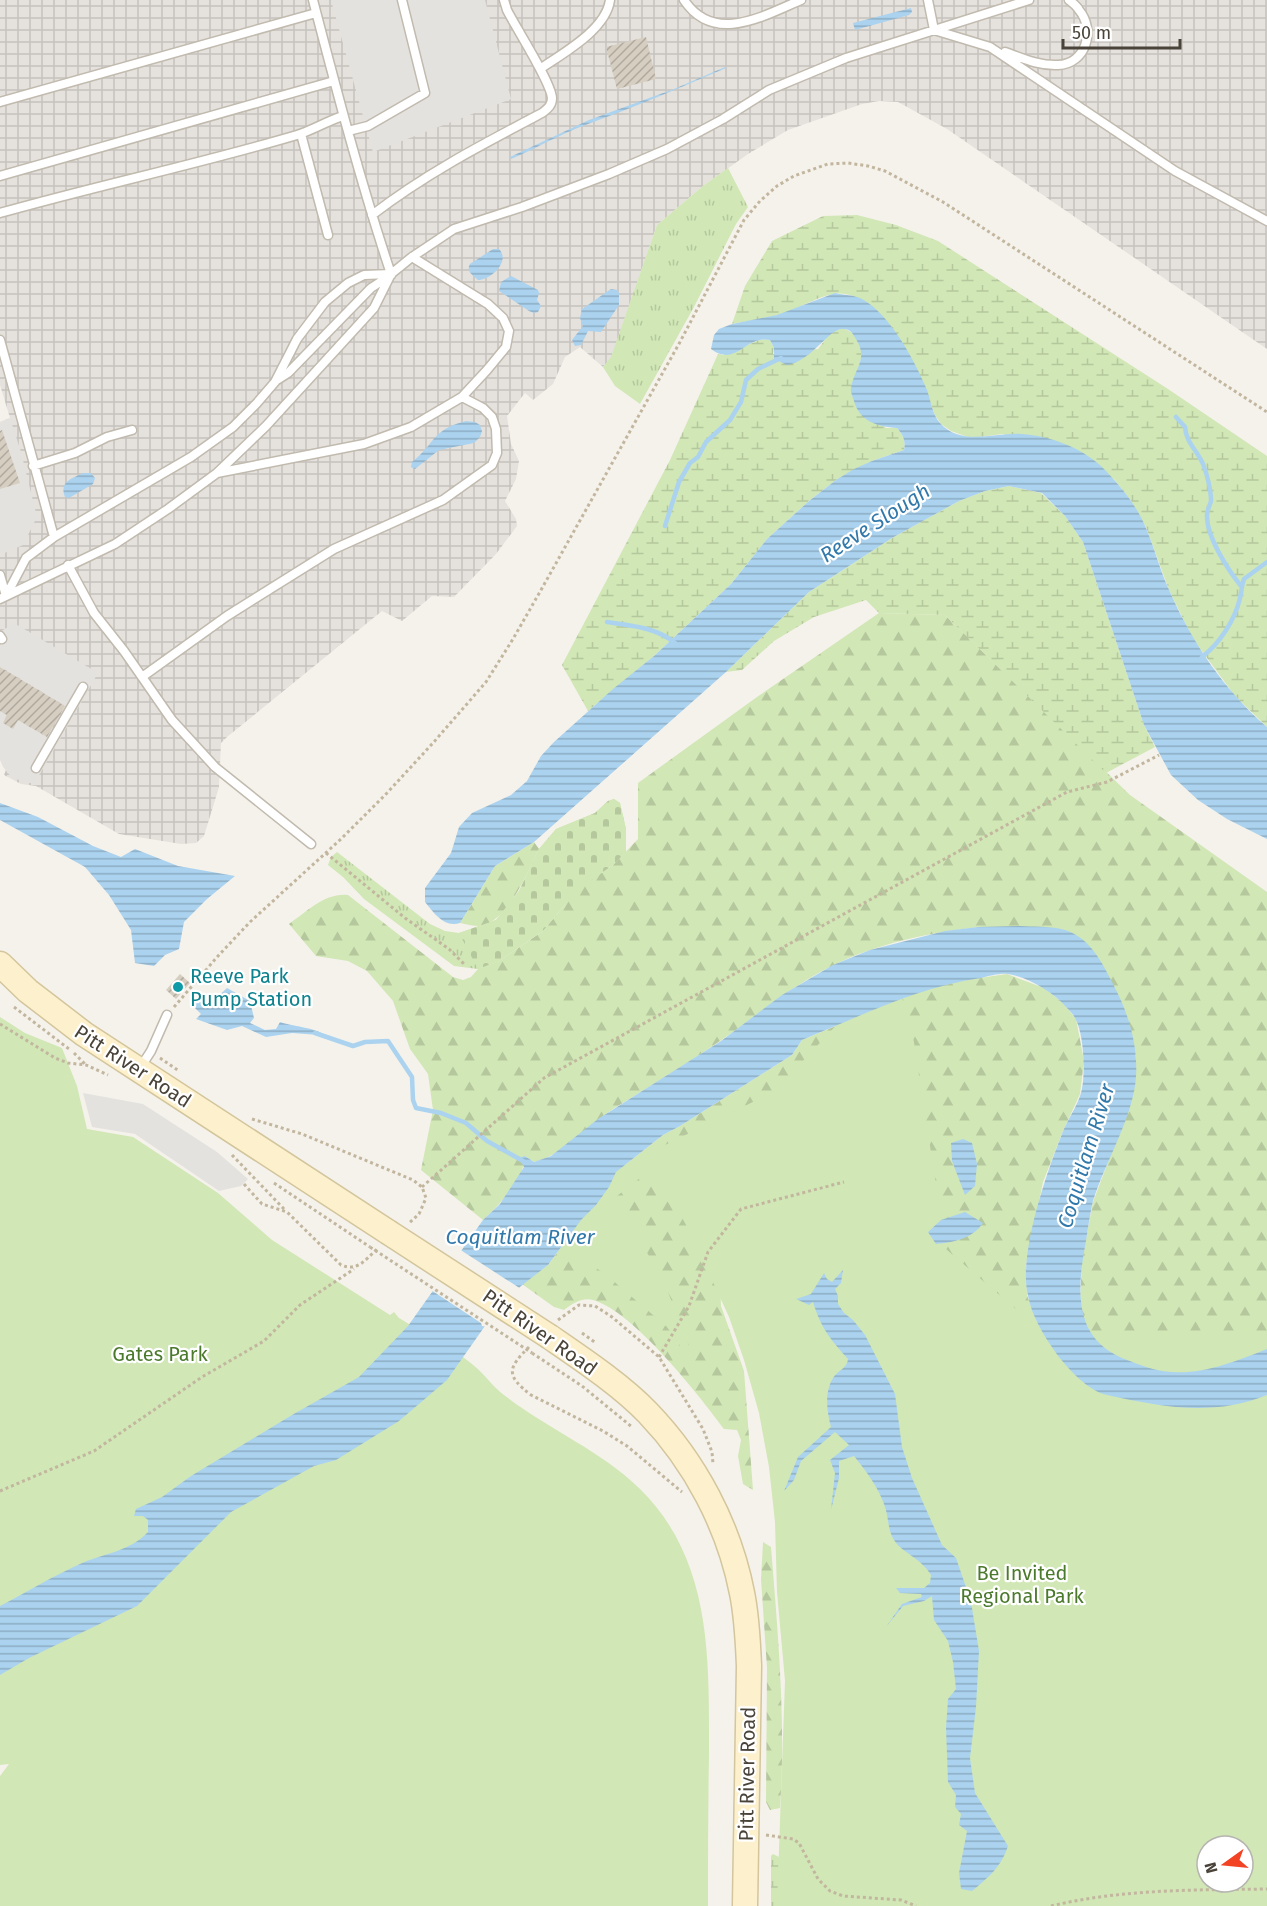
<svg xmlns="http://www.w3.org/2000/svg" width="1267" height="1906" font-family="'Fira Sans',sans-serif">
	<defs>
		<pattern id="industrial-grid" width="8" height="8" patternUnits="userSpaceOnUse" patternTransform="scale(1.5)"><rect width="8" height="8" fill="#e5e1dc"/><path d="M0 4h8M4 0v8" fill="none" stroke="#c6c2be"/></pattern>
		<pattern id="grass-tufts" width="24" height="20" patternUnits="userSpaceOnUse" patternTransform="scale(1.5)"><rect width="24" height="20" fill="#d1e7b6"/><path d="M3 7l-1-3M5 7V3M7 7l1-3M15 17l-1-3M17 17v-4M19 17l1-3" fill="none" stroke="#b5c79d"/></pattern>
		<pattern id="forest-firs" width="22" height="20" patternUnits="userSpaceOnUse" patternTransform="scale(1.5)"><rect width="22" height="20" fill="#d1e7b6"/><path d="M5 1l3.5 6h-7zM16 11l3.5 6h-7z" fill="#b5c79d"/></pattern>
		<pattern id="wetland-marsh" width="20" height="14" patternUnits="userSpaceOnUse" patternTransform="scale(1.5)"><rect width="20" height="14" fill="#d1e7b6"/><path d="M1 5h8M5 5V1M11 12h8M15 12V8" fill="none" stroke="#b5c79d"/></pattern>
		<pattern id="cemetery-stones" width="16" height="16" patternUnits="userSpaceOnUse" patternTransform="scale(1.5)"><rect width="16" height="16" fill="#d1e7b6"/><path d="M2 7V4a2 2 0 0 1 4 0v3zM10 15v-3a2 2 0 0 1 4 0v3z" fill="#b5c79d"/></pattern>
		<pattern id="water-rules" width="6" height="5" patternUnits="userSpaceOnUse" patternTransform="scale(1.5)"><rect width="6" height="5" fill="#abd3ef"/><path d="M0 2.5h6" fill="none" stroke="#8dadc3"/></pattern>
		<pattern id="building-hatch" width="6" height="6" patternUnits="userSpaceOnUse" patternTransform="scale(1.5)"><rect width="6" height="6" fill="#d6cec1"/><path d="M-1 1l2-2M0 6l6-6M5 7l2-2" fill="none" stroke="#b0a99e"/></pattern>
	</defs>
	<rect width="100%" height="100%" fill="#f5f2eb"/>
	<path fill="url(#industrial-grid)" d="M0,0H1267V349L947,129L898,102L879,101L862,104L788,130L748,154L703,186L657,225L611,358L603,367L580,347L565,357L553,384L533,400L525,393L507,416L511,444L519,461L516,479L505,501L516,519L517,526L496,554L454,597L432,596L402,621L382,611L227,737L221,743L219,787L204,836L196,843L181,844L119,834L36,786L21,784L4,775L7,767L0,756V422L10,418L0,385Z"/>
	<path fill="url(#grass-tufts)" d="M728,168L748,207L736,224L694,307L640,404L615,386L603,367L611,357L657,225L703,186Z
		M614,799L620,803L626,829V852L499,961L478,969L454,966L364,899L343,877L328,865L331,857L337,852L430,924L445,931L459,933L496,920L519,891L539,849L556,829L595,813L608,801Z"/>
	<path fill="url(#forest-firs)" d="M879,613L945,615L1130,795L1267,892V1349L1102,1346L1091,1334L1083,1317L1080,1301L1082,1260L1093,1202L1131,1101L1136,1055L978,927C930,933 878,943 834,965C792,985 758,1015 720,1041C685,1065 649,1087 613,1109C588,1125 562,1156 534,1162L525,1156C524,1180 500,1204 483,1220L421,1170L433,1110L428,1074L410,1049L393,1001L367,971L348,961L316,956L289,924C308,911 324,893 348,895L453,977L463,980L471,977L478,969L499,961L543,931L577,890L613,865L638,839V783L757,697Z
		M534,842L539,849C528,871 507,924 479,926C473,926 466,924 460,923L495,866Z
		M1007,974L1044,988L1063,1003L1076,1019L1084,1061L1080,1094L1063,1131L1043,1182L1026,1265L1027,1295L1035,1318L1046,1338L720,1278L721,1306L744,1371L753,1490L743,1484L738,1456L741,1440L737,1430L724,1429C699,1395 633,1311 593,1300C582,1297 572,1304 564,1310L554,1307L522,1284L548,1265L616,1172L663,1135L680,1126L792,1055L802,1040L923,990L965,980Z
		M763,1542L771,1547C778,1634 786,1720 780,1808L770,1810L766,1802L767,1668L761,1579Z"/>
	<path fill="url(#wetland-marsh)" d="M857,215L896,225L938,241L1168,389L1267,456V727L1235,696L1193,639L1169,590L1146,527L1131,501L1114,479L1003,434L971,438L951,431L941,424L935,415C922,378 883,287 834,294C815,297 797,310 778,315C763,319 747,321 732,324L745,286L772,241L823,216Z
		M842,328C873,338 860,367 851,389L886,428H897C903,435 906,441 904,450L872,461L836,480L809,501L767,539L731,584L654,656L588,711L562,665L670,460L718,354C739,359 749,336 770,340L774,348L773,354L818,349L831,332Z
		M1009,486L1041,493L1065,516L1083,542L1144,725L1155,747L1106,773L945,615L879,613L866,600L814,617L774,641L742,670L726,672L809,592L892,538L959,501L985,491Z
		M773,1854L781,1858L850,1906H771V1856Z"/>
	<path fill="url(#cemetery-stones)" d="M614,799L620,803L626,829V852L613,865L577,890L543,931L499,961L478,969L459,933L496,920L519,891L539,849L556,829L595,813L608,801Z"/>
	<path fill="#d1e7b6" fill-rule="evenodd" d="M871,988L899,991L910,1017L946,1249L1046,1335L1267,1334V1906H777L785,1681L777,1592L775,1522L769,1467L759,1413L744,1360L729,1317L691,1234L654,1167L617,1196L668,1292L700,1374L667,1327L604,1273L516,1218L775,1091ZM1207,1846H1243V1882H1207Z
		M0,1017L25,1033L62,1048L77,1086L87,1129L133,1137L218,1193L272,1240L390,1315L394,1312L399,1318C423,1333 450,1346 472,1364C485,1374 494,1389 508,1398C550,1430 601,1451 639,1488C713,1560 709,1660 709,1756C708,1806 708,1856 708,1906H0V1776L9,1764L0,1765Z"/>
	<path fill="#e4e2df" d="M331,0H485L511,99L373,152Z
		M10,418L21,452L37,517L23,545L0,555V422Z
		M14,623L98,673L34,784L12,778L3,767L0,760V711L7,715L3,723L13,728L18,720L48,738L67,707L1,667L0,669V632Z
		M83,1093L143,1104L217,1152L248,1179L241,1186L219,1191L135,1134L92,1127Z"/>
	<path fill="url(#water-rules)" d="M911,8L912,12L909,15L855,30L853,23Z
		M725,67L726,68C680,88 634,107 588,124C562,133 537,148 511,159L510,157L589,120L674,89Z
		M493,249H499C511,261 491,280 478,280C472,275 466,271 470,264Z
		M511,276L538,290L539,293L537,300L541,306L538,312L534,313L529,311L499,291L501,282Z
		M611,289L617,290L619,293V305L601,332L588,331L581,345L575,346L572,340L583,326L580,318L582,309Z
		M835,293C843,295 855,295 862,299C890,314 915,361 927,390C931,401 932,414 940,423C961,447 996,432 1022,434C1050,436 1080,447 1101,466C1119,484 1136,504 1146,528C1155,549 1160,571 1170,592C1192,642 1224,690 1267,727V839L1227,819L1198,800L1171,775L1144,725L1083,542L1065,516L1042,493L1009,486L985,491L959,501L892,538L809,592L726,672L534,842L495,866L460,923C444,928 434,913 425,902V888L451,853L459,827L472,813L511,795L527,781L541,756L554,742L613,689L654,656L731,584L767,539L809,501L836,480L854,469L872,461L904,450C906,441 903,435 897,428C878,427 859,421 854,401C853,397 850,392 851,388C855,366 870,359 854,336C852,332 849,329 843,329C830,327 812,361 787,365L774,359V348L770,340C745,335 736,368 711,349L714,335L719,329L732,324L777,315Z
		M466,421L475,422L480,425L482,431L480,437L474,443L439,450L415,469L411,467L412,462C436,443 431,430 466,421Z
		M83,473H91L95,478L93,484L69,498L65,497C59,482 71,479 83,473Z
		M0,803L38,817L93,846L121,857L135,849L178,866L235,876L207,899L184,922L179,949L165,955L154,966L135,963L131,930L109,895L85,867L0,820Z
		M1020,926C1033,927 1048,926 1061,929C1088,935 1101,960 1112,982C1128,1012 1138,1043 1136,1077C1133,1118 1105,1162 1093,1201C1090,1214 1088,1228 1086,1241C1077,1289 1072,1340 1127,1360C1138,1364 1150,1369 1162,1371C1198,1377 1234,1362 1267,1349V1395C1213,1417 1162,1407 1107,1395C1088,1391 1067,1368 1056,1353C1044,1336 1032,1317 1028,1296C1018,1255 1046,1174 1062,1134C1067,1120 1077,1107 1081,1093C1086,1076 1084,1033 1075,1018C1073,1014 1069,1010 1066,1007C1053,992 1028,977 1008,974C1000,973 989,976 981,978C918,987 861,1016 802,1040L792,1055L680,1126L663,1135L616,1172L609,1187L596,1205L581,1220L548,1265L521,1286L492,1316L447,1380L399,1421L336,1460L314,1466L231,1512L137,1606L29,1658L0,1675V1606C27,1592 53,1576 80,1564C104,1553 129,1552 148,1532V1520L143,1516H134L136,1509L162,1497L191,1476L292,1415L359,1377L408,1326L483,1220L500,1204L524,1167L519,1158L525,1156L534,1162L551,1156L598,1119L721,1041L782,995L833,965L870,950L945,931L978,927Z
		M227,988L250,1001L254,1018L250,1023L265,1030L276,1029L280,1022C291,1026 315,1028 323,1034L319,1035L292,1033L266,1037L242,1026L227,1030L196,1019L201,1014L192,1005L200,996L210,1004Z
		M963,1139L972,1143L977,1164L975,1186L965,1195L952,1161L951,1143Z
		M965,1212L983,1223C972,1239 954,1242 936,1244L928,1232L941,1220Z
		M843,1270L841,1283L835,1289L838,1296V1304L844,1313L853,1320L865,1335L895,1394L902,1447L912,1478L942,1545L956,1558L971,1602L979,1651L976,1707L970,1758L975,1793L1008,1846C1001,1867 989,1877 972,1891L961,1889L959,1873L967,1831L959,1825L961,1814L955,1807L956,1795L948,1782L946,1728L948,1699L956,1689L953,1662L948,1641L934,1620L932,1596L924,1601L903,1606L886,1627L902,1604L922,1597L921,1594L900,1593L896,1588H924L930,1583L931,1575C920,1557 902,1553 894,1540C887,1529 889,1516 884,1504C878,1487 866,1471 854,1456L839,1461V1478L831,1510L835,1473L830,1460L849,1445L835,1432L801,1461L794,1480L784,1491L798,1457L831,1427C827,1412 824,1393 833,1378C838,1370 847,1369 848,1359C830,1339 821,1328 813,1302L809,1305L796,1299L811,1294L824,1273L827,1279L832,1282Z"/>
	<path fill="#f5f2eb" d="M459,1249L521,1289L488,1327L482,1326L481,1323L431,1290Z"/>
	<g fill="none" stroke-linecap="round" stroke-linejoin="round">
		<path stroke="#abd3ef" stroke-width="4.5" d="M1176,417L1185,427C1186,443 1197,450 1203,464C1207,474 1211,490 1211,501C1210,505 1207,510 1207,515C1206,536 1228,570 1241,586
			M665,526L679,482L690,463L698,457L706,442L730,420L741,402L746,380L758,369L781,358
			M607,622C631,626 656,627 675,643
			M1202,657C1220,643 1235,620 1240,598C1242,591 1241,586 1244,579L1267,562
			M315,1033L353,1046L365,1042L388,1041L412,1077L413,1100L416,1108L441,1113L466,1123L487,1141L523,1161"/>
	</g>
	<path fill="url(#building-hatch)" d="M646,37L656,79L617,89L606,47Z
		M2,430L20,483L0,489V431Z
		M0,667L65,706L47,737L18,720L13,729L3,723L7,715L0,711Z
		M180,974L190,983L176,999L166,990Z"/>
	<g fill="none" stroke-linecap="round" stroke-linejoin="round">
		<g stroke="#c1baae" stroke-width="11">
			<path id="lane" d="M313,0C337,92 361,184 391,274
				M684,0C714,45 763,16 801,0
				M928,0L934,30L990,47L1175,171L1267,221
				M1005,52C1022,58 1039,66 1058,65C1086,64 1096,30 1079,10C1077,6 1073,3 1069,0
				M540,69C563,53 606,30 610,0
				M0,102L316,13
				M348,131L368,126L425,93L402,0
				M301,134L328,235
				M0,176L334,81
				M0,213C99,185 199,164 297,135C313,130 327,121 343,116
				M372,215C425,174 483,144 542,113C547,109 552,106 552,98C551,82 516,28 507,10L504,0
				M0,340L54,537
				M277,380L288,373L371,288L391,275
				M33,466L75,453L107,437L132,430
				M217,473L364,444L411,427L462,397L487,370L506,347L509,331L503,318L488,304L412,257
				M68,565L94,613L124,651L172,720L215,767L311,844
				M0,575L6,596
				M6,596L26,558L54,537L191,457L233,427L257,403L275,382L297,339L325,302L348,283L364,275L391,274
				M0,599L115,544L168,509L217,473L266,426L374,308L391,274L412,257L454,229L522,207L609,174L667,149L723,119L769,90L846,58L1029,0
				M0,636L2,639
				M142,677L227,616L334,549L443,500L492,465L497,453L496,429L492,417L483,408L462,397
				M36,768L83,687
				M140,1068L151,1051L167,1015"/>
		</g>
		<g stroke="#d3c59c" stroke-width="27">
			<path id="secondary" d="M0,964L28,991L84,1034L388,1232
				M550,1337C582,1359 621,1385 648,1413C695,1462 729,1526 742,1593C747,1617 748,1642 749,1666L745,1906"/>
		</g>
		<path stroke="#c2b69f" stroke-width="3" stroke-dasharray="3 3" stroke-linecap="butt" d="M326,853L405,918L449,949L464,964
			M14,1007L69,1049
			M174,1007L218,956L250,922L341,839L387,793L433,743L486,682L513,639L541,590L680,342L744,220L760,201L777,186L794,176L828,164L848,163L868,166L885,171L943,202L1267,412
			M0,1024L55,1058L68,1063L86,1065L108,1075
			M74,1053L86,1065
			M160,1058L179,1071
			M252,1119L302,1134L413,1180L422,1187L426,1198L419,1214L408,1224
			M232,1155L285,1210
			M274,1183L370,1247
			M244,1184L262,1204L287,1212L341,1265C358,1272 366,1259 377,1249
			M422,1187L544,1078L1067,792L1107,782L1159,755
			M558,1320L579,1305L595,1306L612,1317L659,1357L703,1429L712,1452L713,1464
			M582,1333L596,1343
			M529,1347C508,1368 505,1375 531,1395L603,1431L627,1446L682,1492
			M532,1353L582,1386L632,1427
			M659,1357L689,1306L708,1252L741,1209L844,1182
			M0,1491L94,1451L202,1377L264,1341L300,1305L354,1269
			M766,1835L793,1839L799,1843L818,1879L830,1891L843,1896L901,1900L916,1906
			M1051,1906C1122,1889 1194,1890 1267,1889"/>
		<use href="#lane" stroke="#fff" stroke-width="8"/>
		<use href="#secondary" stroke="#fdf1cd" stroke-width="24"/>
		<g stroke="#d3c59c" stroke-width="27" stroke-linecap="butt">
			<path id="secondary-bridge" d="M388,1232L550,1337"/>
		</g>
		<path stroke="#c2b69f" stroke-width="3" stroke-dasharray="3 3" stroke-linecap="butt" d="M370,1247L532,1353"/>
		<use href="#secondary-bridge" stroke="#fdf1cd" stroke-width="24"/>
	</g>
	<circle fill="#0f9aa8" stroke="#fff" stroke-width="2" cx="178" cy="987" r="6"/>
	<g text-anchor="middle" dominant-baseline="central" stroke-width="4.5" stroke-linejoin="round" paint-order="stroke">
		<g font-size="20" fill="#0d838f" stroke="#fff" text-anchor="start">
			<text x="190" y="976">Reeve Park<tspan x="190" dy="23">Pump Station</tspan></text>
		</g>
		<g font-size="20" fill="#494339" stroke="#fff">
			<text transform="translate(133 1066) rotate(33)">Pitt River Road</text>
			<text transform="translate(540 1332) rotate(35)">Pitt River Road</text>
			<text transform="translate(747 1774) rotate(-89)">Pitt River Road</text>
		</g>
		<g font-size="20" fill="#4b7a2d" stroke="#fff">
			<text x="160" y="1354">Gates Park</text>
			<text x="1022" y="1573">Be Invited<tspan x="1022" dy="23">Regional Park</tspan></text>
		</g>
		<g font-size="21" font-style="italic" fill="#3279ab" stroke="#fff">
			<text transform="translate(875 523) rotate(-33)">Reeve Slough</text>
			<text transform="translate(1086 1156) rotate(-73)">Coquitlam River</text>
			<text x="520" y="1237">Coquitlam River</text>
		</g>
	</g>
	<g transform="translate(1225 1864) rotate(255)"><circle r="28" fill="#ffffff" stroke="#b6b4b0" stroke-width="1.5"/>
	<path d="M0-4.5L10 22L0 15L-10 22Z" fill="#f34325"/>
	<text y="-9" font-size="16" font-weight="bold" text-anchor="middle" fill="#494339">N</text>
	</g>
	<path d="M1063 39v9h117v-9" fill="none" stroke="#494339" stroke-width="3"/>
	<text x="1072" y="39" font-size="18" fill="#494339" stroke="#ffffff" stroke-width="4.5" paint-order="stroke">50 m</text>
</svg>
